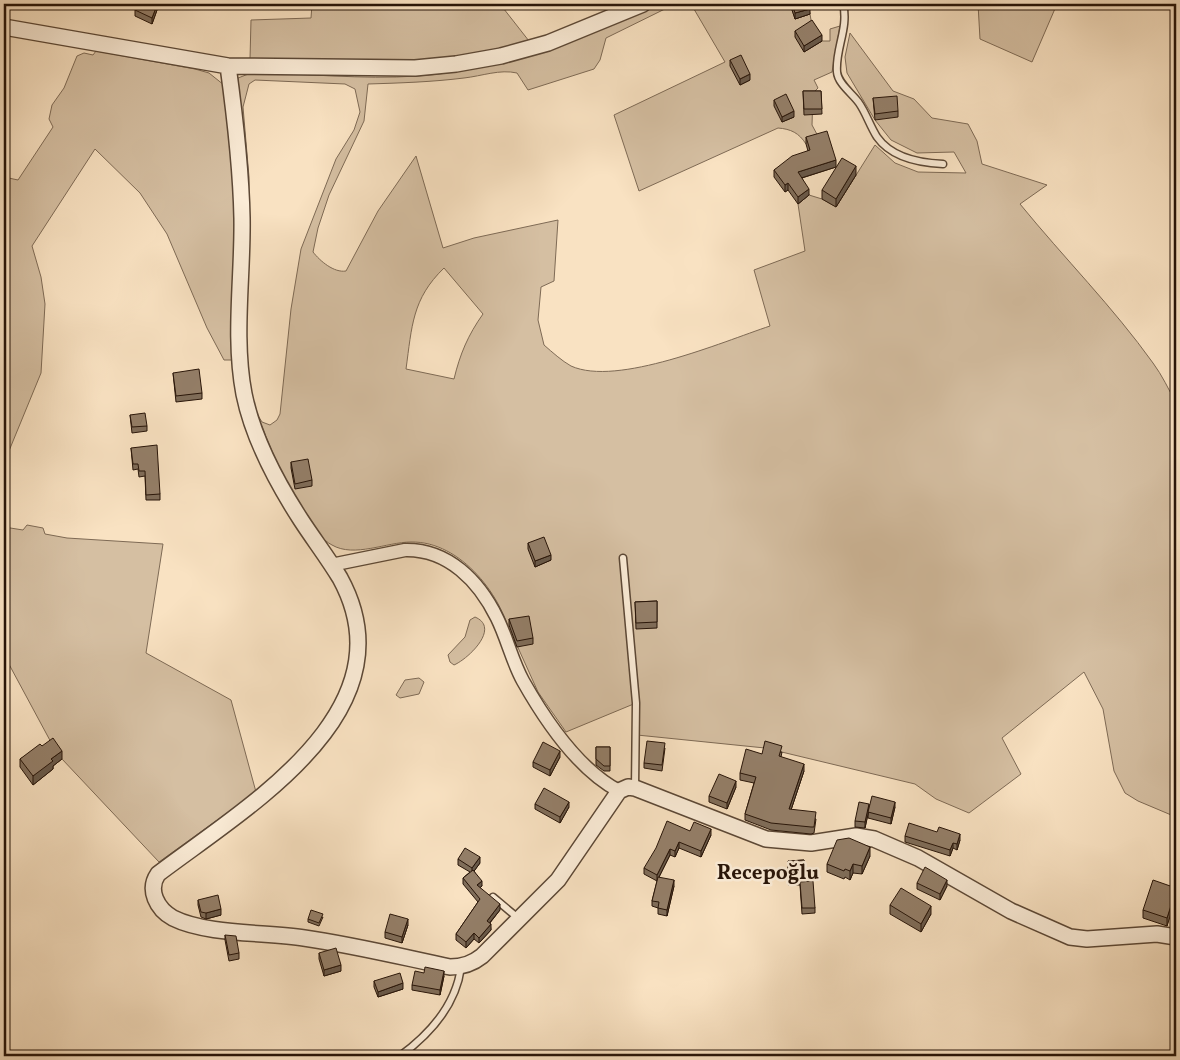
<svg xmlns="http://www.w3.org/2000/svg" width="1180" height="1060" font-family="Vollkorn,serif">
	<rect width="100%" height="100%" fill="#f9e2c2"/>
	<filter id="stains"><feTurbulence type="fractalNoise" baseFrequency=".004" numOctaves="4"/><feColorMatrix values="0 0 0 0 .2 0 0 0 0 .09 0 0 0 0 .02 0 0 0 .5 -.17"/></filter>
	<radialGradient id="worn" r=".72"><stop offset=".6" stop-color="#630" stop-opacity="0"/><stop offset="1" stop-color="#630" stop-opacity=".3"/></radialGradient>
	<path fill="#d5bfa2" stroke="#7e6a55" fill-rule="evenodd" d="M312,4H500L529,41L488,51L430,61L250,59L251,20L311,18Z
		M658,4H675L606,38L600,60L594,69L528,90L517,73C500,69 482,76 464,78C432,82 400,83 368,84L364,121L329,195L318,228L313,252C320,261 334,273 346,271L378,211L416,156L443,248L474,238L558,220L554,281L541,287L538,320L544,345C552,352 562,361 571,366C617,387 722,342 770,326L754,270L805,251L798,204L809,195L822,199L836,207L875,145L895,163L918,172L966,173L954,152L917,153L891,140L875,120L847,73L845,57L850,33L893,91L914,99L932,118L968,124L977,141L982,164L1047,185L1020,204C1064,258 1113,307 1153,363C1162,375 1169,390 1176,403V817L1138,801L1125,793L1114,771L1103,709L1084,672L1002,738L1021,774L969,813L936,799L915,784L765,748L637,735L636,703L566,732L538,692L515,641L512,642C504,597 461,541 411,542C387,542 354,558 332,545C322,540 318,531 312,523C287,489 272,453 257,414L262,422L270,425L277,420L280,414L291,309L301,249L336,159L354,130L360,112L355,89L345,84L255,80L249,84L243,107L249,177V212L238,78L251,73C306,73 362,80 417,76C506,70 578,40 658,4ZM444,268L483,314C468,335 460,354 454,379L406,369C412,326 412,299 444,268Z
		M691,4H790L795,19L810,14L812,26L804,51L822,41H830V29L840,26L832,72L814,80L818,88L813,93L812,125L819,138L806,144C799,133 791,129 778,128L639,191L614,115L725,62Z
		M978,4H1057L1032,62L980,39Z
		M96,51L195,69L209,73L224,85L232,153L236,221L233,360H224L207,328L167,234L140,193L95,149L32,246L41,277L45,304L41,373L4,463V177L18,180L53,127L49,119L52,105L64,88L77,56L84,53L93,55Z
		M27,525L43,528L45,534L67,538L163,544L146,653L231,700L256,792L159,862L62,759L53,746L4,655V527L23,530Z
		M475,617C501,628 468,659 454,665L450,662L448,655L465,637L470,620Z
		M419,678L424,682L419,694L400,698L396,695L405,680Z"/>
	<g fill="none" stroke-linecap="round" stroke-linejoin="round">
		<g stroke="#5c4836" stroke-width="9">
			<path id="service" d="M843,4C849,28 835,49 837,72C838,84 853,94 859,103C866,113 870,126 877,137C891,157 920,163 943,164
				M623,558L636,703L635,788
				M493,897L518,918
				M400,1056C430,1034 456,1006 461,967"/>
		</g>
		<g stroke="#5c4836" stroke-width="15">
			<path id="minor" d="M331,565L405,550C448,549 479,581 497,618C507,638 512,661 523,681C545,720 579,770 619,791"/>
		</g>
		<g stroke="#5c4836" stroke-width="18">
			<path id="tertiary" d="M4,27L228,66L415,68L456,64L501,56L548,43L643,4
				M228,66C235,117 241,167 242,218C243,276 233,337 244,394C253,438 277,483 301,520C314,540 328,558 340,578C413,711 246,807 158,874C147,890 157,909 173,918C207,935 266,932 304,938C353,945 402,957 450,967C463,967 472,964 482,956L558,880L619,791L628,787L635,788L766,839L811,843L856,836L874,839L918,858L1011,911L1070,937L1087,939L1157,934L1176,937"/>
		</g>
		<use href="#service" stroke="#fbecd7" stroke-width="6"/>
		<use href="#minor" stroke="#fbecd7" stroke-width="12"/>
		<use href="#tertiary" stroke="#fbecd7" stroke-width="15"/>
	</g>
	<path fill="#7f6d5a" stroke="#271408" d="M790,4H808L810,14L795,19Z
		M135,10H157L152,24L135,16Z
		M795,31L822,41L804,52L795,37Z
		M730,60L750,80L740,85L730,66Z
		M803,91H821L822,114L804,115Z
		M873,98L898,111V117L875,120Z
		M774,100L794,117L782,122L774,106Z
		M806,137L836,167L802,178L809,195L798,204L788,190L785,192L774,177V170L808,151L806,144Z
		M856,175L836,207L822,199V190Z
		M173,373L202,393V399L176,402Z
		M130,415L147,426V431L132,433Z
		M131,448L160,494V500H146L145,476L139,477L138,469L133,470Z
		M291,462L312,480V486L295,489L291,468Z
		M528,543L551,560L535,567L528,549Z
		M657,601V628L636,629L635,602Z
		M509,619L533,638V644L517,647L509,625Z
		M42,746L62,759L53,766V769L33,785L20,767V759Z
		M596,747H610V771H604L596,765Z
		M665,748L662,771L644,768V763Z
		M782,752L781,757L804,771L791,810L816,819L814,833L811,834L771,830L745,820V814L754,783L740,780V773L762,754Z
		M560,757L550,776L533,767V762Z
		M736,787L727,809L709,802V796Z
		M535,804L569,807L560,823L535,809Z
		M895,807L891,824L868,818V813L865,828L855,827V821L869,809Z
		M690,831L711,835L701,857L679,848L675,857L670,855L659,877L674,886L667,916L658,914V908L652,906V901L657,881L644,874V868Z
		M905,836L960,840L957,850L953,848L950,856L905,842Z
		M870,856L862,874L853,873L850,880L845,877L844,879L827,872V864Z
		M458,859L480,863L474,871L482,886L480,888L500,910L490,923L491,930L479,943L474,939L466,948L456,940V934L478,902L463,884V878L470,872L458,865Z
		M804,860V881L815,908V913L802,914L800,885H788V861Z
		M917,883L947,886L940,900L917,889Z
		M1176,888L1167,926L1143,918V910Z
		M198,900L221,915L206,919L201,917L198,905Z
		M890,905L931,914L921,932L890,914Z
		M323,917L319,926L308,922V919Z
		M408,925L402,943L385,938V932Z
		M225,935L239,953V959L229,961L225,940Z
		M319,953L341,971L324,976L319,959Z
		M444,976L440,995L412,990V985Z
		M374,981L403,989L378,997L374,987Z"/>
	<path fill="#68594a" stroke="#271408" d="M157,5V10L152,24V18Z
		M810,9V14L795,19V13Z
		M822,35V41L804,52V46Z
		M750,74V80L740,85V79Z
		M794,111V117L782,122V117Z
		M836,160V167L798,179V172Z
		M856,166V175L836,207V199Z
		M788,183V190L785,192V185Z
		M809,189V195L798,204V197Z
		M551,555V560L535,567V561Z
		M62,751V759L53,766V769L33,785V776L51,759Z
		M560,751V757L550,776V770Z
		M804,764V771L789,816V809Z
		M736,781V787L727,809V803Z
		M569,802V807L560,823V817Z
		M895,802V807L891,824V818Z
		M869,804V810L865,828V822Z
		M711,829V835L701,857V851Z
		M960,834V840L957,850V844Z
		M679,842V848L675,857V851Z
		M953,843V848L950,856V850Z
		M870,847V856L862,874V866Z
		M670,849V855L657,881V875Z
		M480,857V863L472,874V868Z
		M853,864V873L850,880V871Z
		M674,880V886L667,916V910Z
		M947,880V886L940,900V894Z
		M482,881V886L477,890V885Z
		M1176,890V898L1167,926V918Z
		M500,904V910L487,926V921Z
		M931,906V914L921,932V924Z
		M221,909V915L206,919V913Z
		M408,919V925L402,943V937Z
		M491,924V930L479,943V938Z
		M474,933V939L466,948V942Z
		M341,965V971L324,976V970Z
		M444,971V976L440,995V990Z
		M403,983V989L378,997V992Z"/>
	<path fill="#947f69" stroke="#271408" d="M138,4H156L157,5L152,18L135,10Z
		M792,4H808L810,9L795,13Z
		M812,20L822,35L804,46L795,31Z
		M741,55L750,74L740,79L730,60Z
		M803,91H821L822,109H804Z
		M786,94L794,111L782,117L774,100Z
		M897,96L898,111L875,114L873,98Z
		M827,131L836,160L798,172L809,189L798,197L788,183L785,185L774,170L792,156L810,150L806,137Z
		M842,158L856,166L836,199L822,190Z
		M199,369L202,393L176,396L173,373Z
		M145,413L147,426L132,427L130,415Z
		M157,445L160,494L146,495L145,471H139L138,464H133L131,448Z
		M308,459L312,480L295,484L291,462Z
		M544,537L551,555L535,561L528,543Z
		M657,601V622L636,623L635,602Z
		M529,616L533,638L517,641L509,619Z
		M53,738L62,751L51,759L53,761L33,776L20,759L40,744L42,746Z
		M647,741L665,743L662,765L644,763Z
		M765,741L782,746L779,756L804,764L789,809L816,812L814,827H811L771,823L745,814L756,777L740,773L746,749L762,754Z
		M543,742L560,751L550,770L533,762Z
		M596,747H610V766H604L596,759Z
		M719,774L736,781L727,803L709,796Z
		M544,788L569,802L560,817L535,804Z
		M872,796L895,802L891,818L868,812Z
		M859,802L869,804L865,822L855,821Z
		M667,821L690,831L694,822L711,829L701,851L679,842L675,851L670,849L657,875L644,868L656,848Z
		M909,823L937,832L939,827L960,834L957,844L953,843L950,850L905,836Z
		M849,838L870,847L862,866L853,864L850,871L845,869L844,871L827,864L837,840Z
		M465,848L480,857L472,868L458,859Z
		M804,860V879L788,880V861Z
		M925,867L947,880L940,894L917,883Z
		M473,870L482,881L477,885L500,904L487,921L491,924L479,938L474,933L466,942L456,934L480,899L463,878Z
		M658,877L674,880L667,910L658,908L659,902L652,901Z
		M1153,880L1176,888V890L1167,918L1143,910Z
		M813,881L815,908H802L800,882Z
		M901,888L931,906L921,924L890,905Z
		M218,895L221,909L206,913L201,912L198,900Z
		M311,910L323,914L319,923L308,919Z
		M390,914L408,919L402,937L385,932Z
		M225,935L236,936L239,953L229,955Z
		M336,948L341,965L324,970L319,953Z
		M425,967L444,971L440,990L412,985L415,971L424,973Z
		M400,973L403,983L378,992L374,981Z"/>
	<g text-anchor="middle" dominant-baseline="central" stroke-width="5" stroke-linejoin="round" paint-order="stroke">
		<g font-size="21" font-weight="bold" fill="#271408" stroke="#fbecd7">
			<text x="768" y="873">Recepoğlu</text>
		</g>
	</g>
	<rect width="1180" height="1060" fill="none" stroke="#f9e2c2" stroke-width="20"/>
	<rect x="5" y="5" width="1170" height="1050" fill="none" stroke="#271408" stroke-width="2.5"/>
	<rect x="10" y="10" width="1160" height="1040" fill="none" stroke="#271408"/>
	<rect width="100%" height="100%" filter="url(#stains)"/>
	<rect width="100%" height="100%" fill="url(#worn)"/>
</svg>
